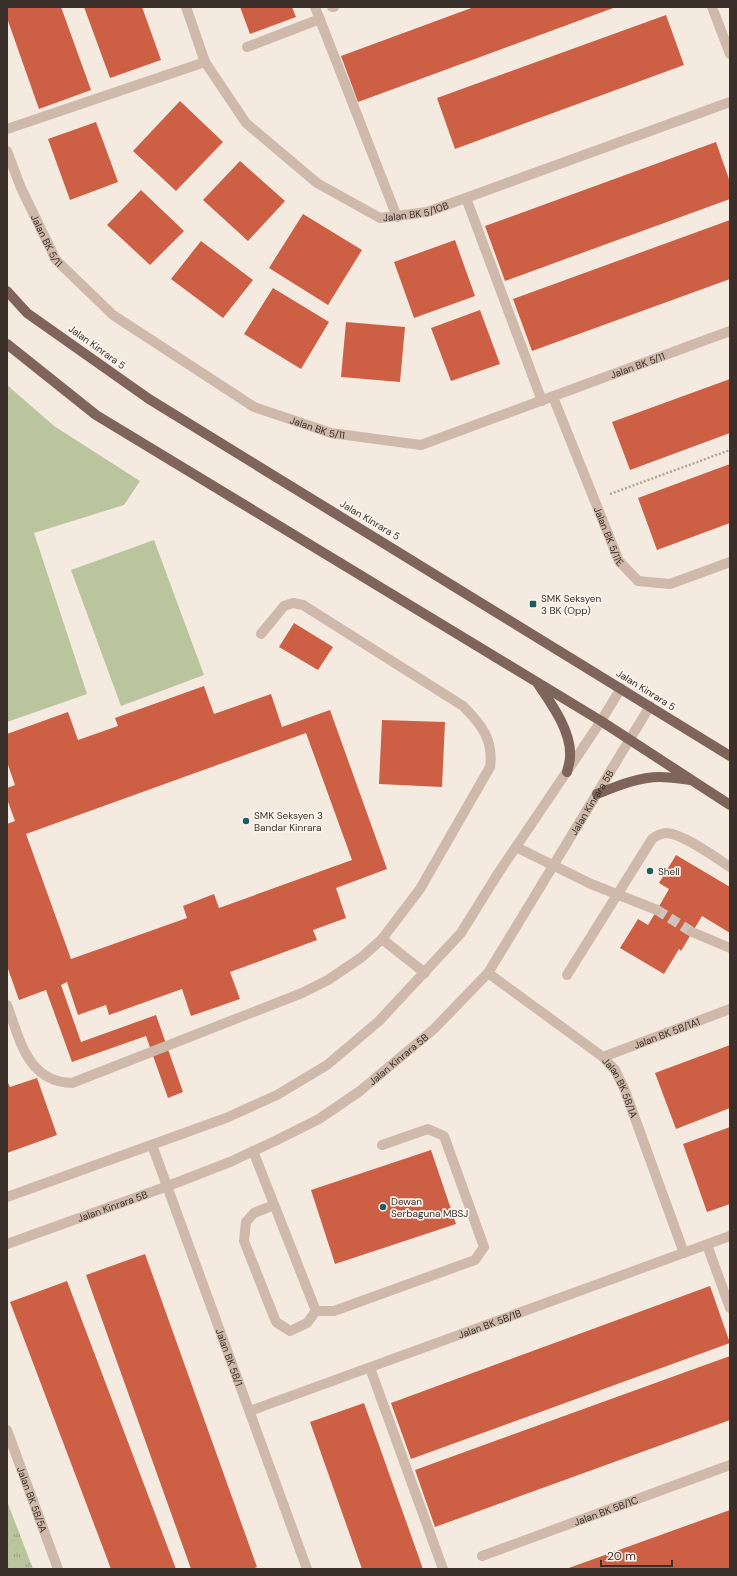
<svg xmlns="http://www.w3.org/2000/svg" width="737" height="1576" font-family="'DM Sans',sans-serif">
	<defs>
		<pattern id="grass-tufts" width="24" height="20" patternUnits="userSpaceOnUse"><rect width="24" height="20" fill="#bac59e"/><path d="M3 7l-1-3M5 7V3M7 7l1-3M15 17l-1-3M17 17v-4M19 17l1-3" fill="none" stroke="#98a081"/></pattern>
	</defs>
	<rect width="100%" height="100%" fill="#f5eae0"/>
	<path fill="url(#grass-tufts)" d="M7,1501L33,1569H7Z"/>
	<path fill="#bac59e" d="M7,385L54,426L140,481L124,505L34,533L87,694L7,722Z
		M154,540L204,675L121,706L71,570Z"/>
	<path fill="#cd5f45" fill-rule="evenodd" d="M7,7H61L91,90L39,109L7,18Z
		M84,7H142L161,60L110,78Z
		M240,7H292L296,17L250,34Z
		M474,7H616L358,102L341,56Z
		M666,15L684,65L455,149L437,98Z
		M180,101L223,142L176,191L133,151Z
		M96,122L118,182L70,200L48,139Z
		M716,142L730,182V199L505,281L485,226Z
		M240,161L285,201L248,241L203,200Z
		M141,190L184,231L150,265L107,225Z
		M303,214L362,250L328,305L269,268Z
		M730,220V279L532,351L513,299Z
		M455,240L475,296L414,318L394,262Z
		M201,241L253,280L223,318L171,279Z
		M273,288L329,322L301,369L244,334Z
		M480,310L500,364L451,381L431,328Z
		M346,322L405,327L400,382L341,377Z
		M730,379V433L630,470L612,422Z
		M730,464V523L657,550L638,498Z
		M294,623L333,647L318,670L279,647Z
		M204,686L214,714L271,694L282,727L330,710L387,869L336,888L346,918L313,930L317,940L230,972L240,999L191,1016L182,989L109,1015L106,1005L78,1015L67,982L61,985L81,1042L156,1015L183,1092L168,1098L146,1036L72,1062L46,990L19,1000L7,966V824L15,821L7,799V788L15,785L7,762V734L68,712L78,740L118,726L115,718ZM306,733L352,860L219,908L214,894L183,906L187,918L71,959L26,834Z
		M382,720L445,722L442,787L379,784Z
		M676,855L730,887V933L702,916L681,951L679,949L664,974L620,948L638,919L648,925L657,910L669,889L659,883Z
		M730,1045V1108L676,1129L655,1073Z
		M37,1078L57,1135L7,1153V1081L10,1087Z
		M730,1127V1204L707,1212L683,1144Z
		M431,1150L456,1224L335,1264L311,1190Z
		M145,1254L257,1567L252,1569H191L86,1275Z
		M67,1281L176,1569H111L10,1302Z
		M710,1286L730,1343L411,1459L391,1403Z
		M730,1356V1420L435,1527L415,1470Z
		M364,1403L423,1569H362L310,1422Z
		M730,1510V1569H566Z"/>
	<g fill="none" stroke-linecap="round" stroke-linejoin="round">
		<path stroke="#d0c5bc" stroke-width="10" stroke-dasharray="10 5" stroke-linecap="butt" d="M657,910L692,932"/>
		<path stroke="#baa394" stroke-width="2.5" stroke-dasharray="2 2" stroke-linecap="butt" d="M610,494L730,450"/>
		<g stroke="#ceb9aa" stroke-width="10">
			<path id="s1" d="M186,7L205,62L246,123L317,183L380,218L427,212L730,102"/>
			<path d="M315,7L397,217"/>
			<path d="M332,7H334"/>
			<path d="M712,7L730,54"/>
			<path d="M247,47L320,19"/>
			<path d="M7,129L205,62"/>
			<path id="s2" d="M7,151L21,188L56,260L113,315L254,407L331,433L421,445L730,331"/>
			<path d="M466,198L542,401"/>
			<path id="s3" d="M553,397L619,561L638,581L670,584L730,562"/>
			<path d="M516,847L591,884L657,910"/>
			<path d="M692,932L730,948"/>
			<path d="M382,939L425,973"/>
			<path id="s4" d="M488,973L603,1057L615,1070L624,1088L684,1253"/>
			<path d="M567,975L652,839C656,836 661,833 667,833C683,834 715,857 730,867"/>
			<path d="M7,1005C20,1039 27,1082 72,1083L302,993L328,980L362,957L382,939L420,889L490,767C494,740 481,724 463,706L303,605L293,603L284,606L261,634"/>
			<path id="s5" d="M603,1057L730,1009"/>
			<path id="s6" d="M152,1145L307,1569"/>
			<path d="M253,1151L316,1311H334L475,1260L484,1247L444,1136L428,1129L382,1145"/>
			<path d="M7,1197L226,1118L277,1095L327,1065L379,1021L461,933L499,872L601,721L621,688"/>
			<path d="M274,1205L254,1213L246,1222L244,1241L276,1322L290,1331L307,1323L316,1311"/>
			<path id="s7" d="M7,1244L168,1186L230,1162L277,1140L319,1119L360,1091L434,1029L488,973L650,706"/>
			<path d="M707,1245L730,1308"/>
			<path d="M370,1368L443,1569"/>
			<path id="s8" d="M250,1411L730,1236"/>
			<path id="s9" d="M7,1430L58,1569"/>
			<path id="s10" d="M482,1556L730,1465"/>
		</g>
		<path stroke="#7e645a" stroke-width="10" d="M7,291L27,313L149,399L730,756
			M7,344L96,415L601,721L730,805
			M538,684C551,703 572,732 570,757C570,762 568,767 567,772
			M597,794C617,786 638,777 660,777C670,777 681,779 691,780"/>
	</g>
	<g fill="#1c5f60" stroke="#fbf4ed" stroke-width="1.5">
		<rect x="529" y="600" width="8" height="8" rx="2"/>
		<circle cx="246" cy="821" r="4"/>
		<circle cx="650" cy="871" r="4"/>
		<circle cx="383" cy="1207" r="4"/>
	</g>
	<g text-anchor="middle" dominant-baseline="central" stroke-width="3.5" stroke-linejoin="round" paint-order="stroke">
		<g font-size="10" fill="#3b2f2a" stroke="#fbf4ed">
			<text stroke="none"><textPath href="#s1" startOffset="333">Jalan BK 5/10B</textPath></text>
			<text stroke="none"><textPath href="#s2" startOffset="98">Jalan BK 5/11</textPath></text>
			<text transform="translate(97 347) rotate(36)">Jalan Kinrara 5</text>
			<text stroke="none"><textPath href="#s2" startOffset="770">Jalan BK 5/11</textPath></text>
			<text stroke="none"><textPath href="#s2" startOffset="434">Jalan BK 5/11</textPath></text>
			<text transform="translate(370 520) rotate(31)">Jalan Kinrara 5</text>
			<text stroke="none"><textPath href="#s3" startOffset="150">Jalan BK 5/11E</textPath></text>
			<text transform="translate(646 690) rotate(32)">Jalan Kinrara 5</text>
			<text stroke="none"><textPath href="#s7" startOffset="760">Jalan Kinrara 5B</textPath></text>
			<text stroke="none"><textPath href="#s5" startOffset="68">Jalan BK 5B/1A1</textPath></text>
			<text stroke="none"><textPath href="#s7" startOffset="436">Jalan Kinrara 5B</textPath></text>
			<text stroke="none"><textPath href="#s4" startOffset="178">Jalan BK 5B/1A</textPath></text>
			<text stroke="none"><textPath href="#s7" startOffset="112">Jalan Kinrara 5B</textPath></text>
			<text stroke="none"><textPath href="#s8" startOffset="255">Jalan BK 5B/1B</textPath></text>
			<text stroke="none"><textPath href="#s6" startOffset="226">Jalan BK 5B/1</textPath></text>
			<text stroke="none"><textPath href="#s9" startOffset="74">Jalan BK 5B/5A</textPath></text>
			<text stroke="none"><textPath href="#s10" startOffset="132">Jalan BK 5B/1C</textPath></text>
		</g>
		<g font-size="10" fill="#3b2f2a" stroke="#fbf4ed" text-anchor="start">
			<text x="541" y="598">SMK Seksyen<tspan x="541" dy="12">3 BK (Opp)</tspan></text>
			<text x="254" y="815">SMK Seksyen 3<tspan x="254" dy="12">Bandar Kinrara</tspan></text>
			<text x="658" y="871">Shell</text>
			<text x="391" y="1201">Dewan<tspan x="391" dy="12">Serbaguna MBSJ</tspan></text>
		</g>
	</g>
	<rect width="737" height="1576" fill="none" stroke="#3b2f2a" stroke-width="16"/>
	<path d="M601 1560v6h71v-6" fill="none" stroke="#3b2f2a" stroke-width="2"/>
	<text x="607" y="1560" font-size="12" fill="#3b2f2a" stroke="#fbf4ed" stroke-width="3" paint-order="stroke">20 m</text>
</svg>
